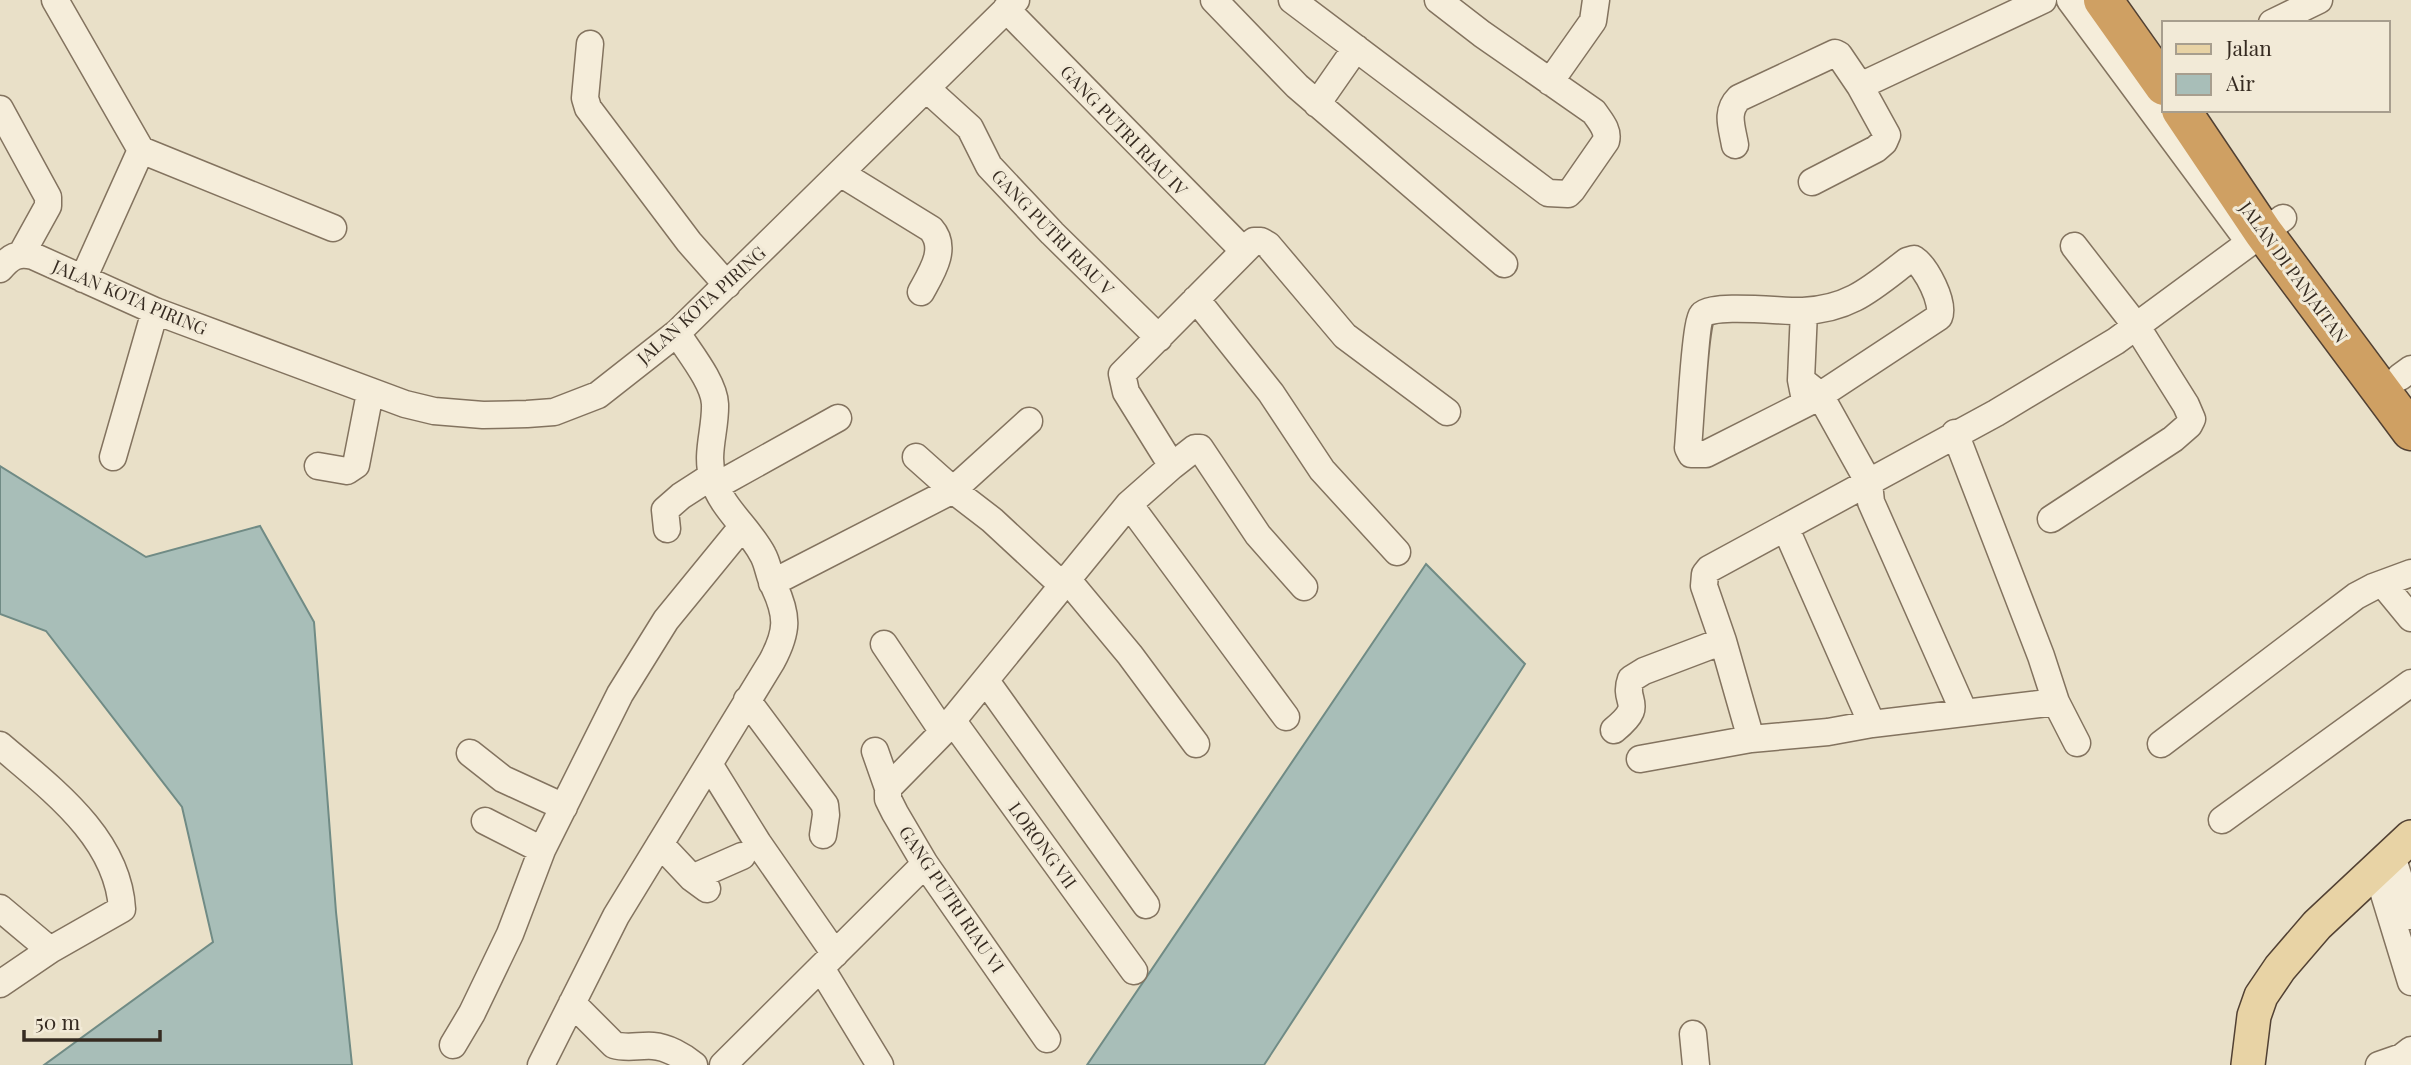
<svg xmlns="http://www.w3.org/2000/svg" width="2411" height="1065" font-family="'Playfair Display',serif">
	<rect width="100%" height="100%" fill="#e9e0c8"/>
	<path fill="#a8beb8" stroke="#708b85" stroke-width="2" d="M0,466L146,557L260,526L314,622L336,912L352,1065H44L213,942L182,807L46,631L0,614Z
		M1426,564L1525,664L1264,1065H1087Z"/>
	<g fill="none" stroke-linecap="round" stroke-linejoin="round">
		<g stroke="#83735f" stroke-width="29">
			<path id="minor" d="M55,0L141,150
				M1214,0L1297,86L1504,264
				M1292,0L1548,193L1568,194L1572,190L1606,141C1609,130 1600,121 1594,112L1482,34L1438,0
				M2070,0L2244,235
				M1006,9L1243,250
				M2272,23L2319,0
				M590,44L585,98L588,108L689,242L727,285
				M1550,82L1593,21L1596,0
				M927,89L970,128L989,166L1052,233L1159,338
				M1317,104L1356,48
				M0,109L48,197V206L22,253
				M1735,145C1732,127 1725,112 1739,98L1835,53L1839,55L1860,86L2043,0
				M840,173L931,229C948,248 932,272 921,292
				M1812,182L1876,149L1884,142L1887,135L1860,86
				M1914,259C1926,267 1945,303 1939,317L1813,400L1706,454H1691L1688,448C1690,428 1695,323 1702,315C1712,303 1786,312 1803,311C1850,309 1872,288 1907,261Z
				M0,269C10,257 18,252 33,256L155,311L405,404L434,411L483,415L527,414L554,412L598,395L677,333L1016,0
				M83,279L141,150L333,228
				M1196,299L1271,393L1322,470L1397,552
				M1804,311L1801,380L1804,395
				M2400,377L2411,369
				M1801,380L1820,395L1869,483L1871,502L1964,712
				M113,457L155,311
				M916,457L953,490L992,520L1061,584
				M318,466L347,471L356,465L370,393
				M1172,466L1195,448H1200L1258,535L1304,587
				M716,486L838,418
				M1129,504L1286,717
				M2051,519L2173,439L2189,425L2192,419L2186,405L2137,327L2074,246
				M667,529L665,510L681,496L712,476
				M1786,529L1872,724
				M1066,578L1130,655L1196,744
				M772,583L953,490L1029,421
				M2383,584L2411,618
				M884,644L943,732
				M986,681L1146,905
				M747,700L825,805L826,815L823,835
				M2056,702L2077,743
				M952,720L1134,971
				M1614,730C1647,703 1622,704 1631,679L1644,671L1723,641
				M1751,739L1723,641L1704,586L1705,574L1709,569L1996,413L2116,341L2283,218
				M2161,744L2356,596L2373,587L2411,573
				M0,745C50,788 118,837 122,909L50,950L0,984
				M875,751L888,788V799L895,813L925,864L1047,1039
				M470,753L503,779L564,807
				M1640,759L1751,739L1828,732L1872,724L2056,702L2041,656L1955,433
				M709,764L758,843L835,954
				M888,788L943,732L1129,504L1172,466L1126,392L1122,374L1254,241H1261L1268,245L1345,336L1447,412
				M2222,820L2411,683
				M485,821L542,850
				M660,844L692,878L707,889
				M2392,856L2411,916
				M2377,871L2411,982
				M692,878L742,856
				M0,908L50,950
				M821,968L880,1065
				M572,1003L614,1045C627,1049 640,1045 653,1046C667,1047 683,1056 694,1065
				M1693,1034L1696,1065
				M453,1045L472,1013L510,934L542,850L620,694L666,620L742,527
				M541,1065L616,916L772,661C788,631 788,616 774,586C769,576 768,564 763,555C749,528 722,509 713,479C705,454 716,429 715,404C714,382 688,351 677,333
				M723,1065L925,864
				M2379,1065L2402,1057L2411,1050"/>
		</g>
		<g stroke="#524133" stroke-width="36">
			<path id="major" d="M2248,1065L2254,1016L2261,996L2280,968L2317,925L2411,837"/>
		</g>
		<g stroke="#524133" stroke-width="41">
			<path id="highway" d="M2103,0L2164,86
				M2181,110L2263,232L2411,431"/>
		</g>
		<use href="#minor" stroke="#f5edda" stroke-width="26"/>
		<use href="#major" stroke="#e8d3a5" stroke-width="33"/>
		<use href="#highway" stroke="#cfa063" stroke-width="38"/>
	</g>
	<g text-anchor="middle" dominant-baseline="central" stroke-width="6" stroke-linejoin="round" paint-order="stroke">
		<g font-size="18" fill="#362b21" stroke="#f2ead7">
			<text transform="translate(1124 130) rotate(46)">GANG PUTRI RIAU IV</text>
			<text transform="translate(1053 232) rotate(46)">GANG PUTRI RIAU V</text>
			<text transform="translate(2294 272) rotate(54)">JALAN DI PANJAITAN</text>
			<text transform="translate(130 297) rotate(23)">JALAN KOTA PIRING</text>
			<text transform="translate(701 305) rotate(-42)">JALAN KOTA PIRING</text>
			<text transform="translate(1043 845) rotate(54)">LORONG VII</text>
			<text transform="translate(952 899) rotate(56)">GANG PUTRI RIAU VI</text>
		</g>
	</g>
	<rect x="2162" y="21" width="228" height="91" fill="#f2ead7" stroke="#a79e8e" stroke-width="2"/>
	<rect x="2176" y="44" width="35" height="10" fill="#e8d3a5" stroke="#a79e8e" stroke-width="2"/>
	<text x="2226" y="56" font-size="21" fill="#362b21">Jalan</text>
	<rect x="2176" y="74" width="35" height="21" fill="#a8beb8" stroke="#a79e8e" stroke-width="2"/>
	<text x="2226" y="91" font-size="21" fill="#362b21">Air</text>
	<path d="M24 1030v10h136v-10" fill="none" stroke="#362b21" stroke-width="3.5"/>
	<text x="35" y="1030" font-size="21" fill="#362b21" stroke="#f2ead7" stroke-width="5" paint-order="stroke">50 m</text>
</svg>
